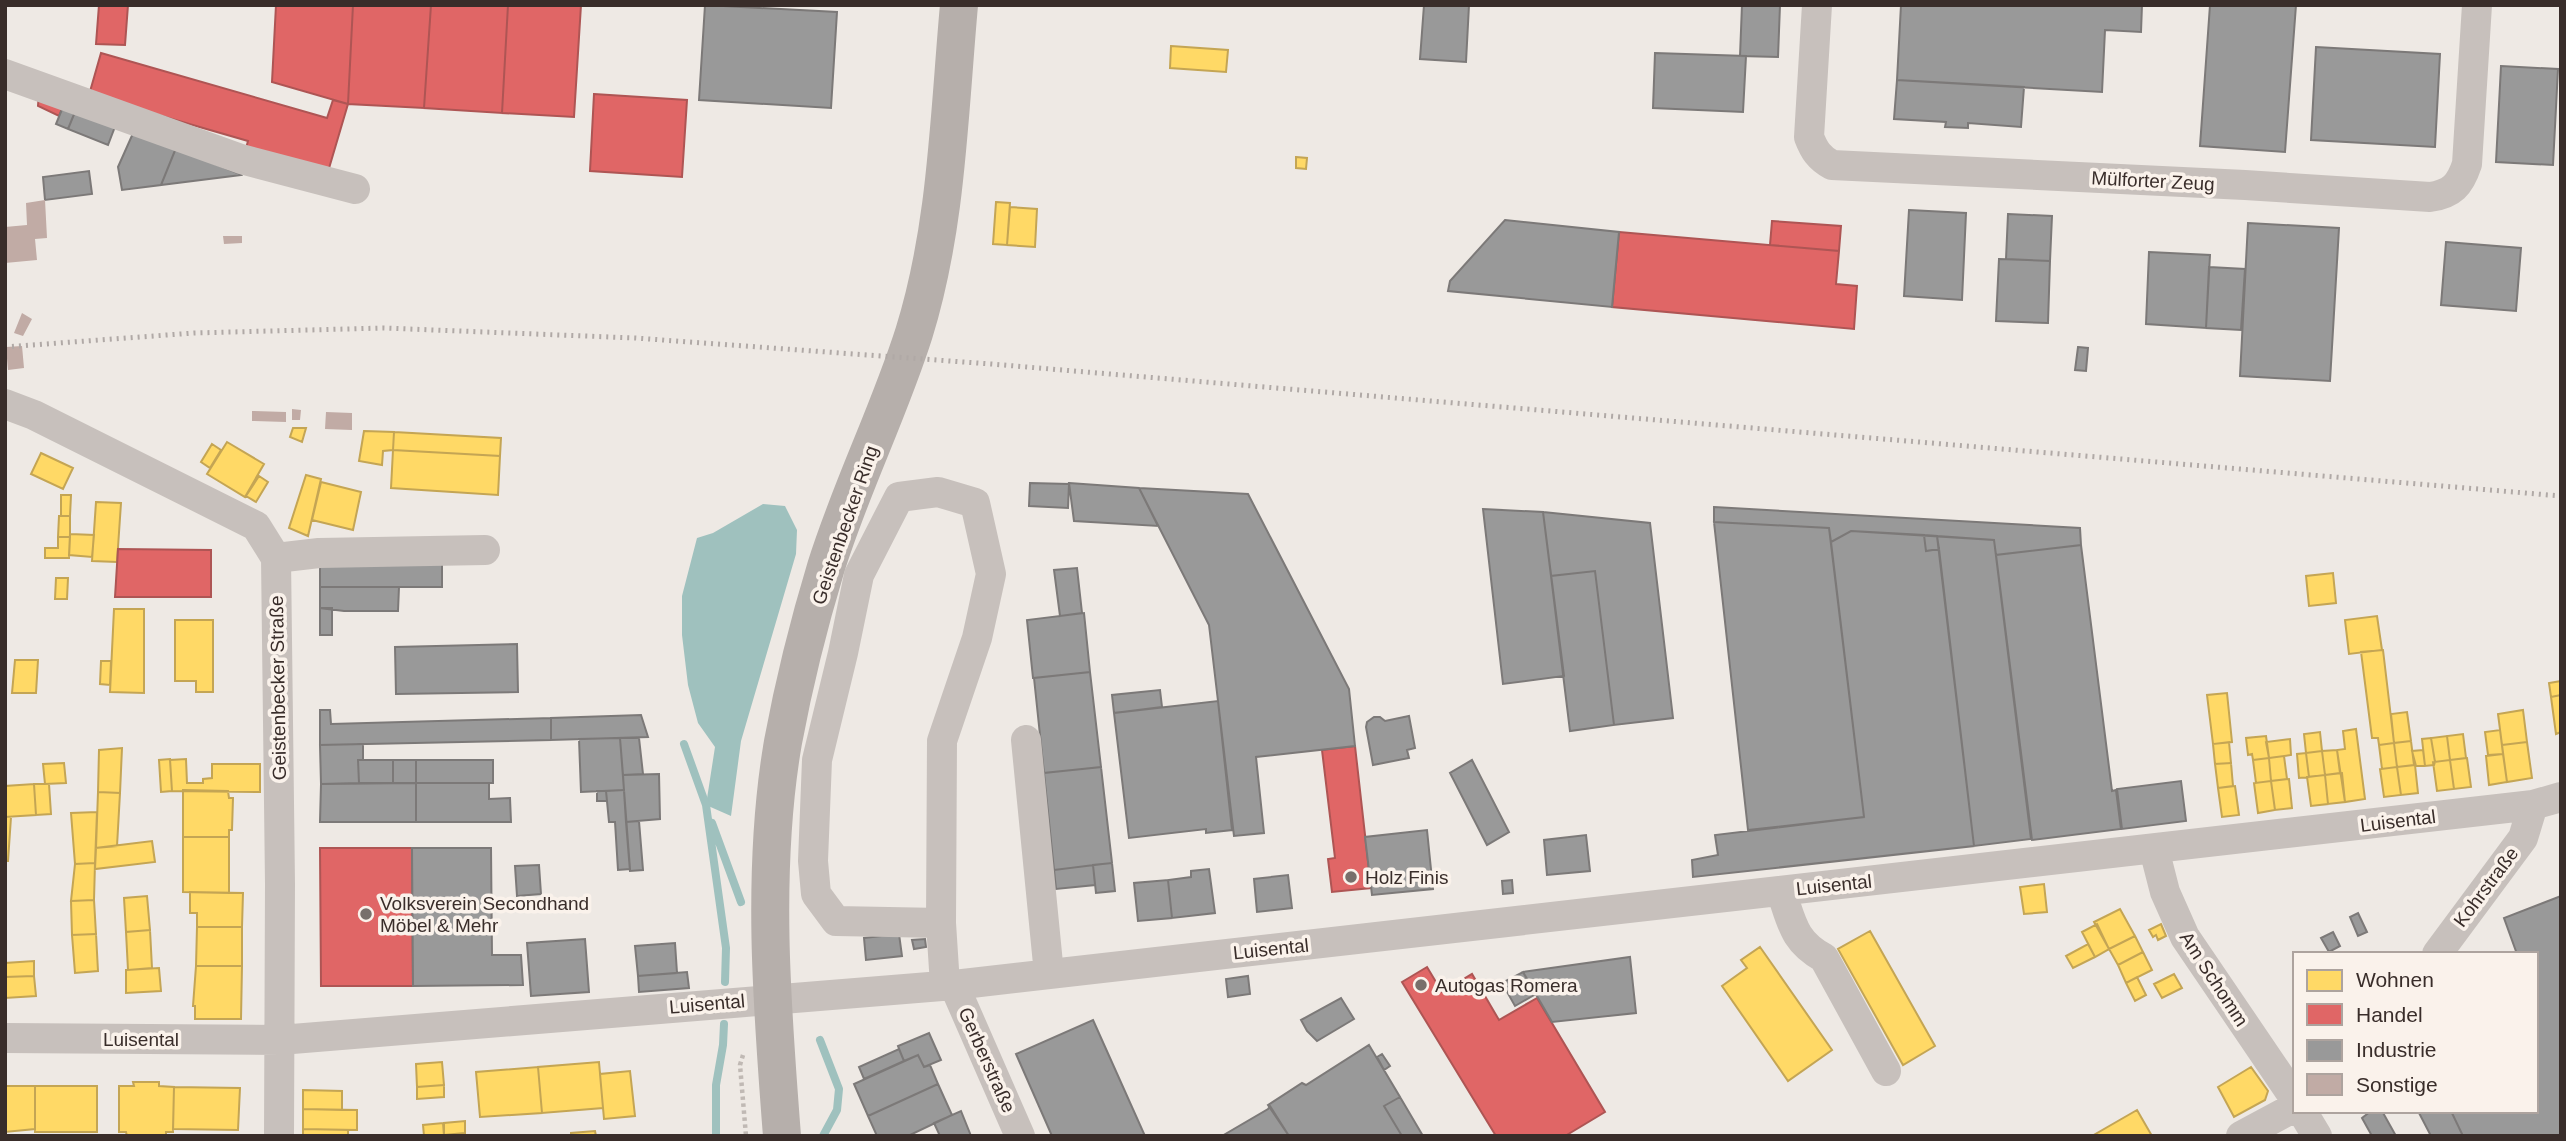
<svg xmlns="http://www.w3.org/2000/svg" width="2566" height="1141" font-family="Arial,sans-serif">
	<rect width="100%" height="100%" fill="#eee9e4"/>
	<path fill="#9fc1be" d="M763,504L785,506L797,530L796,554L741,741L731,816L706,805L715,747L698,723L688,685L682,635V596L697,538L713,533Z"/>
	<path fill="#ffd966" stroke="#c4a554" stroke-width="2" d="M1171,46L1228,50L1226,72L1170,68Z
		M1296,157L1307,158L1306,169L1296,168Z
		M996,202L1010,203L1007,245L993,244Z
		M1010,207L1037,209L1035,247L1007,245Z
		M293,428H306L302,442L290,437Z
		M364,431L394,432L393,450L383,451L382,465L359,461Z
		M394,432L501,438L500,456L393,450Z
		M227,442L264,464L245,497L207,474Z
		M212,444L221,450L210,468L201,462Z
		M393,450L500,456L498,495L391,488Z
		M41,453L73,468L63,489L31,474Z
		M306,475L321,479L308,536L289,528Z
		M259,476L268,482L256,502L246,496Z
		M321,482L361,492L353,530L312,520Z
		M61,495H71L70,516H61Z
		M96,502L121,503L117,562L92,561Z
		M59,516H70V537H58Z
		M70,534L94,535L92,557L69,555Z
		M58,537H70L69,558H45V548H58Z
		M2333,573L2336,603L2309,606L2306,576Z
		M56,578H68L67,599H55Z
		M114,609H144V693L110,692Z
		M2377,616L2382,650L2349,654L2345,620Z
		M175,620H213V692H196V681H175Z
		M2383,650L2394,743L2379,745L2378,738H2372L2361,652Z
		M15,660H38L36,693H12Z
		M101,661H111L110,685L100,684Z
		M2561,681V695L2551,697L2549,683Z
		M2227,693L2232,742L2213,744L2207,695Z
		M2561,695V732L2556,734L2551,697Z
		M2523,710L2527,742L2502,745L2498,714Z
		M2407,712L2411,741L2394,743L2391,714Z
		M2356,729L2365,799L2345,802L2337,750L2345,749L2343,731Z
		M2500,730L2503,754L2488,755L2485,732Z
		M2320,732L2322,751L2306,753L2304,734Z
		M2463,734L2466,758L2450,760L2447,736Z
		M2266,736L2269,758L2253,760L2252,754L2248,755L2246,738Z
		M2447,736L2450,760L2435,762L2431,738Z
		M2431,738L2435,762L2434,765L2425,766L2422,739Z
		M2290,739L2291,755L2269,758L2266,742Z
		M2411,741L2414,765L2397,767L2394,743Z
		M2229,742L2231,763L2215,764L2213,744Z
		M2527,742L2532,778L2507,782L2502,745Z
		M2394,743L2397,767L2382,769L2379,745Z
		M122,748L120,793L98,792L99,750Z
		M2337,750L2340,773L2325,775L2322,751Z
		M2423,750L2425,766H2416L2412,751Z
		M2322,751L2325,775L2309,777L2306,753Z
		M2306,753L2309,777L2299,778L2297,754Z
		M2503,754L2507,782L2489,785L2486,756Z
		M2284,756L2287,779L2271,781L2269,758Z
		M2269,758L2271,781L2256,783L2253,760Z
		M2467,758L2471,787L2454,789L2450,760Z
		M170,759L172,791L161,792L159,760Z
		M186,759L187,783H203V779L212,778V764H260V792L172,791L170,760Z
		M2450,760L2454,789L2437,791L2433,762Z
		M64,763L66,783L45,784L43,764Z
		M2231,763L2233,786L2218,788L2215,764Z
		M2415,765L2418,793L2401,795L2397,767Z
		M2397,767L2401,795L2384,797L2380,769Z
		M2342,773L2345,802L2328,804L2325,775Z
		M2325,775L2328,804L2311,806L2307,777Z
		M2289,779L2292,808L2275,810L2271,781Z
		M2271,781L2275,810L2258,813L2254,783Z
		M34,784L36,815L5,817V786Z
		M34,784H49L51,814L36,815Z
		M2235,786L2239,815L2222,817L2218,788Z
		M183,790L228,791L229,798H233L232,830H229V837H183Z
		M98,792L120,793L117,846L96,848Z
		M97,812L95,863L75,864L71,813Z
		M5,817H11L8,861H5Z
		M183,837H229V893L183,892Z
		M152,841L155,862L95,869L96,848Z
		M95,863L94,900L71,901L75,864Z
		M2044,884L2047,912L2024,914L2020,887Z
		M190,892L243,893L242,927H197V913H190Z
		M147,896L150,930L126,932L124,898Z
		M94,900L96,934L72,935L71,901Z
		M2120,909L2135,936L2109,949L2094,922Z
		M2097,924L2109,949L2095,957L2082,932Z
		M2161,924L2166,936L2158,940L2156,935L2153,937L2149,930Z
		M197,927H242V966H196Z
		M150,930L152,968L128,970L126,932Z
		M1870,931L1935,1046L1903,1065L1838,949Z
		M96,934L98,971L75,973L72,935Z
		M2135,936L2143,952L2118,965L2109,949Z
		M2088,944L2095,957L2073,968L2066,956Z
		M1760,947L1832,1050L1788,1081L1722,986L1747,968L1741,960Z
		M2143,952L2152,970L2126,983L2118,965Z
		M34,961V976L5,977V963Z
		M196,966H242L241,1019H195V1006H193Z
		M159,968L161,991L126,993V970Z
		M2174,974L2182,988L2162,998L2154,984Z
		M34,976L36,996L5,998V977Z
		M2137,977L2146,995L2135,1001L2126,983Z
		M442,1062L444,1085L417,1087L416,1064Z
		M599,1062L603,1108L542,1113L538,1067Z
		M538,1067L542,1113L480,1117L476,1072Z
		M2251,1067L2268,1091L2265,1100L2234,1117L2218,1087Z
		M630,1071L635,1116L604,1119L600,1074Z
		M133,1082H159V1086L174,1087L173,1132H166V1136H127L126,1132H119V1086H134Z
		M444,1085V1097L417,1099V1087Z
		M5,1086H35V1129L5,1132Z
		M35,1086H97V1132H35Z
		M174,1087L240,1088L238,1130L173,1129Z
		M303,1090L342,1091V1110L303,1109Z
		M303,1109L357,1110V1130L303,1129Z
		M2137,1110L2152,1136H2092Z
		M465,1121V1133L444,1135V1123Z
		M443,1123L444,1136H424L423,1125Z
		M303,1129L348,1130V1136H303Z
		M595,1131L596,1136H571V1133Z"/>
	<path fill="#e06666" stroke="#ae5554" stroke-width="2" d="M99,5H128L125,45L96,44Z
		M276,5H353L348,104L272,82Z
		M353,5H431L424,108L348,104Z
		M431,5H508L502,113L424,108Z
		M508,5H581L574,117L502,113Z
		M101,53L327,118L333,100L348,104L327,175L245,152L248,141L89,95Z
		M39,92L65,102L59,116L38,106Z
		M594,94L687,100L682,177L590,171Z
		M1772,221L1841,226L1839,251L1770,245Z
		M1619,232L1839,251L1836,284L1857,286L1854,329L1612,307Z
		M118,549L211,550V597H115Z
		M1355,746L1371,888L1332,892L1328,859L1335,858L1322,750Z
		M320,848H412L413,986H321Z
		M1427,967L1442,992L1472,974L1499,1020L1537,998L1605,1112L1565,1136H1496L1402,982Z"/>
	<path fill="#999" stroke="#7c7978" stroke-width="2" d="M705,5L837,12L831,108L699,100Z
		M1424,5H1469L1466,62L1420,59Z
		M1742,5H1780L1778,57L1740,56Z
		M1901,5H2142L2141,32L2105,30L2102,92L1897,80Z
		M2210,5H2296L2285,152L2200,146Z
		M2316,47L2440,54L2435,147L2311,140Z
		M1655,53L1746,56L1743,112L1653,108Z
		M2501,66L2558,69L2553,165L2496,162Z
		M1897,80L2024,87L2021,127L1968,123V128L1945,127L1946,122L1894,119Z
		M65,102L77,107L68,129L56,124Z
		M77,107L116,124L108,145L68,129Z
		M134,131L176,148L161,185L122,190L118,167Z
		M176,148L240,174L241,175L161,185Z
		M89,171L92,194L45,200L43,177Z
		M1909,210L1966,213L1962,300L1904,296Z
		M2008,214L2052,216L2050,261L2006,259Z
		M1505,220L1619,232L1612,307L1448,291L1450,281Z
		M2248,223L2339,228L2330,381L2240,376Z
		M2446,242L2521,248L2516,311L2441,305Z
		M2149,252L2210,255L2206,328L2146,324Z
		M1999,259L2050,261L2048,323L1996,321Z
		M2209,267L2245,269L2241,330L2206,328Z
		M2078,347L2088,348L2086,371L2075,370Z
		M1030,483L1069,484L1068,508L1029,506Z
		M1069,483L1139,488L1158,526L1074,521Z
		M1139,488L1248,494L1349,689L1355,746L1256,757L1264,833L1234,836L1209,625Z
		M1714,507L2080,528L2081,545L1996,555L1994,540L1851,531L1831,542L1829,528L1714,522Z
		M1483,509L1543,512L1564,676L1503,684Z
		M1543,512L1650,523L1673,718L1614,725L1595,571L1551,576Z
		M1714,522L1829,528L1864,817L1748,830Z
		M1851,531L1924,535L1926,551L1939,549L1974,846L1693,877L1692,860L1718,855L1715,835L1864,817L1831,542Z
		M1924,535L1937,536L1939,549L1926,551Z
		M1937,536L1994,540L2031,839L1974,846Z
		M2081,545L2112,791L2116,790L2121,829L2032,840L1996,555Z
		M320,561L442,562V587H320Z
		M1077,568L1082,613L1060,616L1054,570Z
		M1595,571L1614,725L1570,731L1551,576Z
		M320,587H399L398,611H344L320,608Z
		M320,608H332V635H320Z
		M1084,613L1090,672L1033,678L1027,620Z
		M517,644L518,692L396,694L395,647Z
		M1090,672L1101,767L1044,773L1034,678Z
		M1160,690L1162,707L1114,713L1112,695Z
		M1218,701L1232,830L1206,833V829L1129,838L1114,713Z
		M320,710H330L331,724L551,718V740L320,745Z
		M641,715L648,737L551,740V718Z
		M1409,716L1415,748L1407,750L1409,758L1373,765L1366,727L1367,722L1374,717H1380L1385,721Z
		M620,738H639L643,774L623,775Z
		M620,738L624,790L581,792L579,739Z
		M363,744V760H358L359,783L321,784L320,745Z
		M358,760H393V783H359Z
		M393,760H416V783H393Z
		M416,760H493V783H416Z
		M1472,760L1509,832L1487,845L1450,773Z
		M1101,767L1112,863L1054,870L1044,773Z
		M659,774L660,819L626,822L623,775Z
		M2181,781L2186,821L2122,829L2117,789Z
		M416,783H489V799L510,798L511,822H416Z
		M416,783V822H320L321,784Z
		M624,790L630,869L618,870L615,822H609L606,791Z
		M597,791H606L607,801H597Z
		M639,821L643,870L630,871L626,822Z
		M1427,830L1433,889L1372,895L1365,837Z
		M1586,835L1590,871L1547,875L1544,840Z
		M412,848H491L492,955H521L523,985L413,986Z
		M1112,863L1115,891L1096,893L1093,865Z
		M539,865L541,894L517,896L515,866Z
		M1093,865L1095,885L1056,889L1054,870Z
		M1209,869L1215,913L1172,918L1168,880L1191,877V871Z
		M1288,875L1292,908L1257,912L1254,879Z
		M1168,880L1172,918L1138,921L1134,883Z
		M1512,880L1513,893L1503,894L1502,881Z
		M2561,896V1136H2463L2451,1111H2536V954H2517L2504,918Z
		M2358,913L2367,932L2358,936L2350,917Z
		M2333,932L2340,946L2329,952L2321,938Z
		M899,934L902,956L866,960L864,938Z
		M585,939L589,992L531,996L527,943Z
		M925,939L926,947L914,949L912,940Z
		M675,943L677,973L638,976L635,946Z
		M1630,957L1636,1013L1552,1022L1523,972Z
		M687,972L689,988L639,992L638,976Z
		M1523,972L1536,994L1515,1006L1502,983Z
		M1248,976L1250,994L1228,997L1226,979Z
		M1341,998L1354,1019L1317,1041L1307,1031L1301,1020Z
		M1093,1020L1145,1136H1052L1016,1054Z
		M929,1033L941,1060L924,1067L918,1055L904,1061L898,1046Z
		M1369,1045L1400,1097L1384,1106L1402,1136H1289L1268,1105L1302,1083L1306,1085Z
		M899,1049L904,1061L864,1079L859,1067Z
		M1382,1054L1390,1066L1384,1070L1377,1057Z
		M918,1055L924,1067L930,1065L938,1084L868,1116L854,1084Z
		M938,1084L952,1115L908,1136H877L868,1116Z
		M1400,1097L1423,1136H1402L1384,1106Z
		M1270,1106L1289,1136H1222L1268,1109Z
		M961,1111L971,1136H940L934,1123Z
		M2371,1111H2382L2396,1136H2372L2362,1118Z
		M2418,1111H2451L2463,1136H2431Z"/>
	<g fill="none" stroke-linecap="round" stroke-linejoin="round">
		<path stroke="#9fc1be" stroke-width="8" d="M684,744L706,805L726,948L725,982
			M712,823L741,902
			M820,1040L839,1089L837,1110L823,1136
			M716,1136V1085L723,1045L724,1024"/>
	</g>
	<path fill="#c1aba5" d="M45,200L47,238L35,239L37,260L5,263V227L27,225L26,203Z
		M223,236H242V243L224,244Z
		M22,313L32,319L23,336L14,333Z
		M22,346L24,368L8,370L6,347Z
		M292,409L301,410L300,420H292Z
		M252,411L286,412V422L252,421Z
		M326,412L352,413V430L325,429Z"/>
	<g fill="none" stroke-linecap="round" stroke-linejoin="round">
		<path stroke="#c0b9b4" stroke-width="4.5" stroke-dasharray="3.5 3.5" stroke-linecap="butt" d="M743,1055L740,1065L746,1136"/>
		<path stroke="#c7c0bc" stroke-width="30" d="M1817,5L1809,137C1814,150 1819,158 1832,165L2245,185L2430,197C2452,194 2460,185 2467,164L2477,5
			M5,74L241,159L355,189
			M5,404L34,415L256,526L276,558L280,884L279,1136
			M276,558L319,553L485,550
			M1026,740L1049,974
			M2154,849L2165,892L2185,937L2295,1099
			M1781,891C1792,922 1793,941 1824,958L1886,1071
			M941,923L836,921L816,894L813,861L817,760L843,653L859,575L899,497L938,492L975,503L991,574L977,638L942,741L941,923L945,985
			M2437,954L2523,838L2533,805L2561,797
			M954,985L1020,1136
			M5,1038L280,1040L954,985L2533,805
			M2302,1111L2317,1136
			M2241,1136L2295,1107"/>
		<path stroke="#b6afab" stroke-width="38" d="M782,1136C772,1008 761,869 783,742C794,683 809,623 826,567C851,487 889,412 914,333C947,227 949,115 959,5"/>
		<path stroke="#b0a9a6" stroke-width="5" stroke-dasharray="2 5" stroke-linecap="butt" d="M5,347L194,333L384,328L635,338L991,364L2561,496"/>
	</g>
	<g fill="#786f6b" stroke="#faf2eb" stroke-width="2.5">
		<circle cx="1351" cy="877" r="7"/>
		<circle cx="366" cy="914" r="7"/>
		<circle cx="1421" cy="985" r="7"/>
	</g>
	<g text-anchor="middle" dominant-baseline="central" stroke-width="7" stroke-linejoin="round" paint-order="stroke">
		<g font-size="19" fill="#392d2a" stroke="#faf2eb">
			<text transform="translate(2153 181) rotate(3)">Mülforter Zeug</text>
			<text transform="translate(845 525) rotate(-71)">Geistenbecker Ring</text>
			<text transform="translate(278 688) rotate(-91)">Geistenbecker Straße</text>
			<text transform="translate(2398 821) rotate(-7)">Luisental</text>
			<text transform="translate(1834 885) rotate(-6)">Luisental</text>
			<text transform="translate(2486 887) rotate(-53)">Kohrstraße</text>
			<text transform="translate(1271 949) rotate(-6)">Luisental</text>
			<text transform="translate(2214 979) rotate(57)">Am Schomm</text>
			<text transform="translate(707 1004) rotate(-5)">Luisental</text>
			<text x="141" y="1039">Luisental</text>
			<text transform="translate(987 1060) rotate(66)">Gerberstraße</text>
		</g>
		<g font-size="19" fill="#392d2a" stroke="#faf2eb" text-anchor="start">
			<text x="1365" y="877">Holz Finis</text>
			<text x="380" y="903">Volksverein Secondhand<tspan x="380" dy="22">Möbel &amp; Mehr</tspan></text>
			<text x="1435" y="985">Autogas Romera</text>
		</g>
	</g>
	<rect width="2566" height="1141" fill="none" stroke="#392d2a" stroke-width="14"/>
	<rect x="2293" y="952" width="245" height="161" fill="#faf2eb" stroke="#ada39e" stroke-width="2"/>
	<rect x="2307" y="970" width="35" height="21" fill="#ffd966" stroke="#ada39e" stroke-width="2"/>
	<text x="2356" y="987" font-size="21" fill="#392d2a">Wohnen</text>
	<rect x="2307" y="1004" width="35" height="21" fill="#e06666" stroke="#ada39e" stroke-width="2"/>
	<text x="2356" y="1022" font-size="21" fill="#392d2a">Handel</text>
	<rect x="2307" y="1040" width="35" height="21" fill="#999999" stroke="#ada39e" stroke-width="2"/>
	<text x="2356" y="1057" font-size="21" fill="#392d2a">Industrie</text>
	<rect x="2307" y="1074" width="35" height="21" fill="#c1aba5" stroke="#ada39e" stroke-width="2"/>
	<text x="2356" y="1092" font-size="21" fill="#392d2a">Sonstige</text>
</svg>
